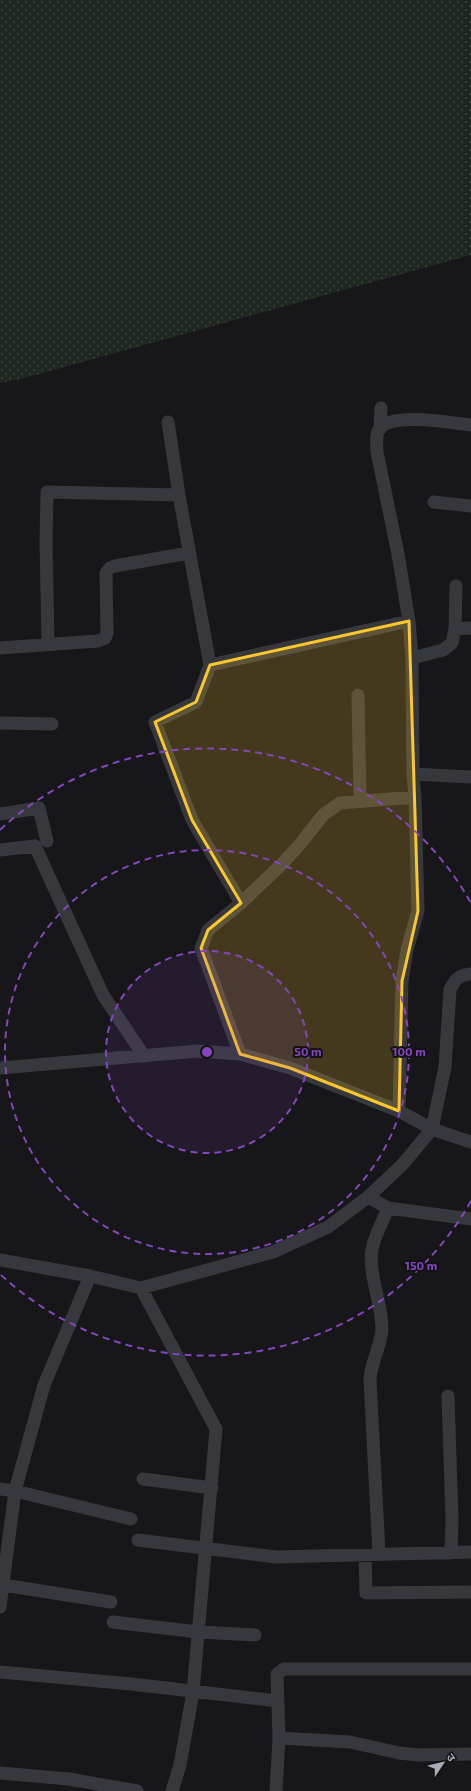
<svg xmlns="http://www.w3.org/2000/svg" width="471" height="1791" font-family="'Exo 2','Noto Sans Devanagari',sans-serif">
	<defs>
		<pattern id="grass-dots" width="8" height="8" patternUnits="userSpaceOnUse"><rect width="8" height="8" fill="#1e2720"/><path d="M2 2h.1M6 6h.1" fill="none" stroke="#3c443e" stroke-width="1.8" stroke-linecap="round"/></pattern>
	</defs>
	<rect width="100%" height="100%" fill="#171619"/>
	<path fill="url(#grass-dots)" d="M0,0H471V255L21,379L0,383Z"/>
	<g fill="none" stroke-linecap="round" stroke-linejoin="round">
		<path stroke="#37383e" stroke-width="13" d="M168,422L179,495L210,665
			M380,429L381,408
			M434,502L471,506
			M455,629L471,628
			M48,644L46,541L47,492L179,495
			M0,648L98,641L105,638L107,633L106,573L110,568L115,566L189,553
			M412,658L443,650L452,643L455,629L456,586
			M358,695L360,800
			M0,723L52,724
			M413,774L471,777
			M0,814L39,808L47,841
			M0,850L35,846L103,995L144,1056
			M241,903L192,820L155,722L196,702L210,665L409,621
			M240,1054L201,948L208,930L241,903L282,864L301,843L323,815L340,803L415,797
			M0,1068L198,1051L240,1054L290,1068L399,1111L432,1129L471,1142
			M399,1111L402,981L407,950L418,911L415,797L413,774L412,658L409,621L398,554L377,452C377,445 375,434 380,428C394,412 451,423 471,425
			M368,1197L388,1208L471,1219
			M0,1260L90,1276L141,1288
			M448,1396L452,1519L451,1553
			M143,1479L212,1488
			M0,1489L15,1491L131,1519
			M138,1540L276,1557L471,1552
			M379,1554L370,1379C371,1362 381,1346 382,1329C382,1302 368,1275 372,1249C375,1235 383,1221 388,1208
			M365,1556L366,1593L471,1592
			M3,1585L111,1602
			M0,1607L15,1491L44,1385L90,1276
			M113,1622L198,1632L255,1635
			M0,1672L131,1684L278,1701
			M279,1738L350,1742L399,1753L419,1755L471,1754
			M0,1773L69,1779L137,1791
			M172,1791L180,1765L193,1692L216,1429L141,1288L273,1252L328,1227L368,1197L402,1165L432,1129L445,1067L450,990C455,979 459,975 471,974
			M276,1791L279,1738L277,1674L284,1669H471"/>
	</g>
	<path fill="#fcc72b" fill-opacity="0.2" stroke="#fcc72b" stroke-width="3" stroke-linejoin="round" d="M409,621L418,911L402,981L399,1111L290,1068L240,1054L201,948L208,930L241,903L192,820L155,722L196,702L210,665Z"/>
	<circle cx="207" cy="1052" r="101" fill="#8446be" fill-opacity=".12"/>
	<g fill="none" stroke="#8446be" stroke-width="2" stroke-dasharray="7 5">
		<circle cx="207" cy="1052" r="101"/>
		<circle cx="207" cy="1052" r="202"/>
		<path d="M471 1201A303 303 0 0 1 0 1274M0 830A303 303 0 0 1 471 903"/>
	</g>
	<circle cx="207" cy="1052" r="6" fill="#8446be" stroke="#121114" stroke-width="2"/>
	<g font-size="12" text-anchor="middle" font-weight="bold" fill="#8446be" stroke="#121114" stroke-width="4" stroke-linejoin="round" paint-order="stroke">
		<text x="308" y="1056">50 m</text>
		<text x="409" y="1056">100 m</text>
		<text x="421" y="1270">150 m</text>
	</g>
	<g transform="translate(443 1763) rotate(55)" stroke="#121114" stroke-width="3" paint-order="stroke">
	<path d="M0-3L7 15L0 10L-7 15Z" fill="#a8acb9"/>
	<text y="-6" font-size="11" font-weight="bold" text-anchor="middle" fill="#a8acb9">उ</text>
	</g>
</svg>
